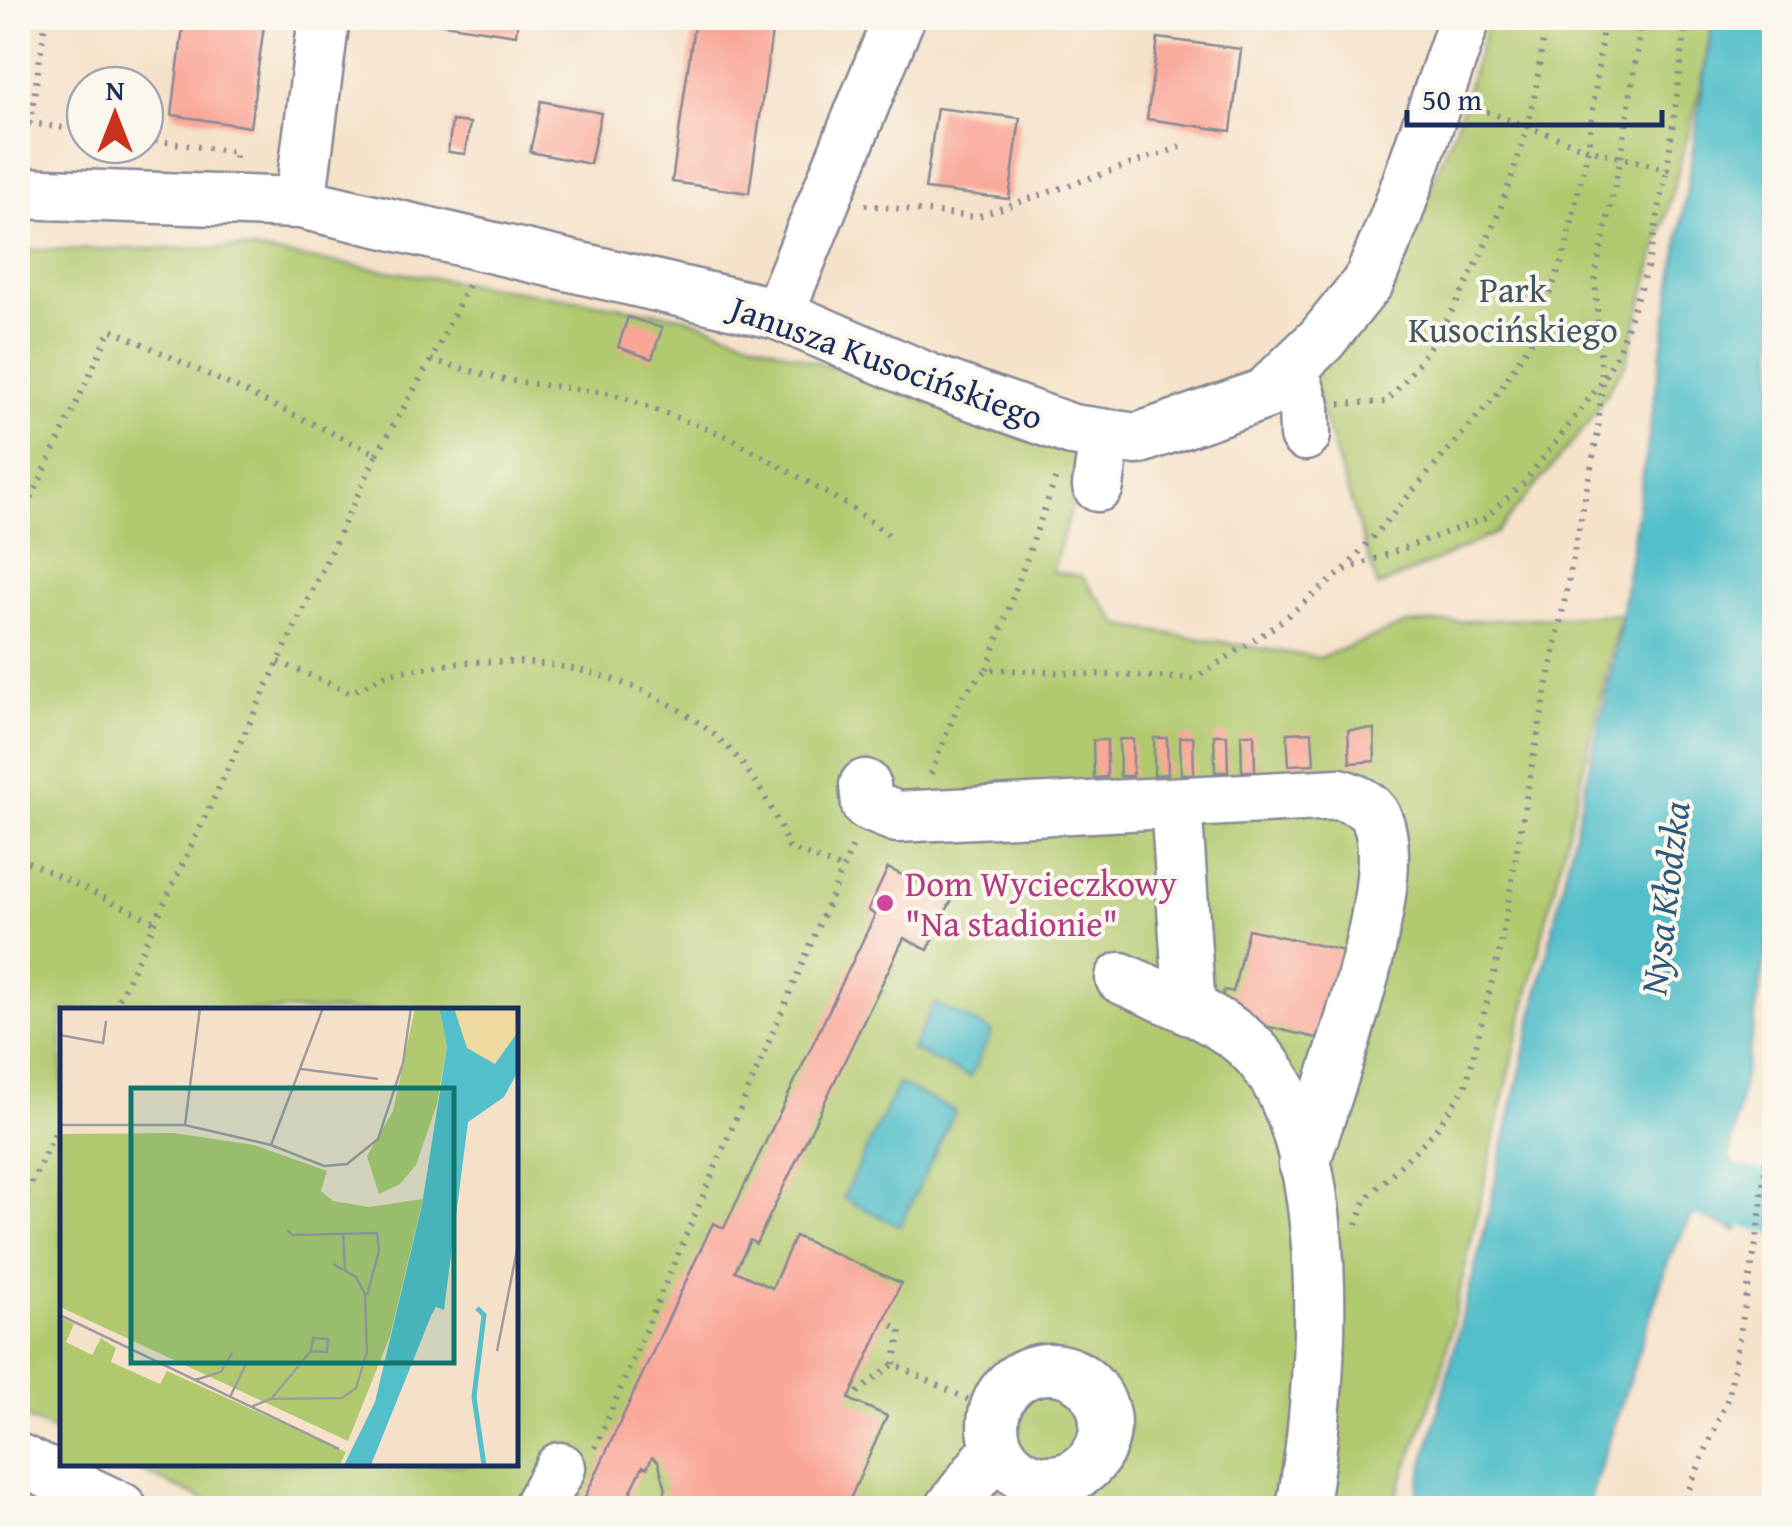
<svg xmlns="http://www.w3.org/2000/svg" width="1792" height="1526" font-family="'Gentium Book Plus',serif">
	<rect width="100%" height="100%" fill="#fbf7ec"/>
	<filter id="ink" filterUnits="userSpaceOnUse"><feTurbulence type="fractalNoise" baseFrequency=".01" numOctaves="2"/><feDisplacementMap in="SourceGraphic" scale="20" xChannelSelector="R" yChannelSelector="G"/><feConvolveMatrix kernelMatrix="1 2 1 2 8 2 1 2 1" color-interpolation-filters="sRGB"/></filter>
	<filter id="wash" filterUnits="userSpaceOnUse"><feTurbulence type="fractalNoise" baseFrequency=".0048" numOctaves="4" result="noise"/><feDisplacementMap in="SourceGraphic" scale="40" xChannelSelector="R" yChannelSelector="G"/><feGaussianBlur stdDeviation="2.25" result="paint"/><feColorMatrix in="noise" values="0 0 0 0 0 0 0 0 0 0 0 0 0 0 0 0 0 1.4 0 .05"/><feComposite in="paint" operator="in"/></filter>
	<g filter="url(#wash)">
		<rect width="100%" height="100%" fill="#f5e1c9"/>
		<path fill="#b1c96e" stroke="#667c66" stroke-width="2.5" d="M1489,18H1713L1701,87L1626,362L1585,427L1496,533L1378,587L1310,374L1389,288L1455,128Z
			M239,248L681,316L1087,456L1052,572L1081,576L1121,626L1320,658L1407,624L1621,614L1520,1027L1440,1377L1392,1508H223L125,1464H515V1011H62V1435L18,1414V250Z"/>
		<path fill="#52bfca" stroke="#367794" stroke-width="2.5" d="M1713,18H1774V912L1729,1158L1749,1185L1737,1231L1692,1213L1667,1264L1587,1508H1413L1482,1241L1616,650Z
			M934,1003L992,1031L970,1077L912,1050Z
			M898,1084L955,1111L900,1226L843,1198Z"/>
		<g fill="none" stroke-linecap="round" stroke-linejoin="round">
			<path stroke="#52bfca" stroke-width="60" d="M1668,1181L1774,1203"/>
		</g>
		<g id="blocks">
			<path fill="#f9a697" d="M184,18H265L250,127L172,115Z
				M438,18H518L516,35L437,23Z
				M695,18H774L749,193L672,182Z
				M1158,38L1241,49L1231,131L1147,119Z
				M541,101L601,113L590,164L530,152Z
				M937,108L1020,118L1009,199L925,189Z
				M452,121L470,123L465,154L448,152Z
				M628,317L662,328L652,359L618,347Z
				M1374,729L1375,761L1350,763L1348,730Z
				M1312,732L1314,764L1289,765L1287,733Z
				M1241,734H1254L1255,771H1242Z
				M1214,735H1227L1228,772H1215Z
				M1180,737H1193L1194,774H1181Z
				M1154,738H1167L1168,774L1154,775Z
				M1119,739H1133V776H1120Z
				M1093,740H1107V777L1094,778Z
				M888,868L952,899L928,950L904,938L756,1244L750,1240L735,1271L772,1288L795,1236L901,1283L849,1399L887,1416L846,1508H658L666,1489L658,1461L652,1457L647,1468L643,1466L623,1508H580L713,1223L724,1228L875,915L868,910Z
				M1248,929L1344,951L1329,1041L1218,1015L1224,990L1233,992Z"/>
		</g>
	</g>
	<g filter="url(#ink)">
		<use href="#blocks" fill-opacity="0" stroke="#888894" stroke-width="2.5"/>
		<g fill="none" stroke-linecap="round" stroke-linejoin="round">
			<g stroke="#888894" stroke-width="55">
				<path id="minor" d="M18,193L300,203L778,314L931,380L1072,430L1137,439L1265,394L1322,339L1369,281L1396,216L1465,18
					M300,203L324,18
					M778,314L899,18
					M1292,368L1304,406L1305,435
					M1098,486L1105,435
					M865,785L867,805L897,817L1339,794C1354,799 1368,803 1376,818C1407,878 1326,1096 1304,1163
					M1176,803L1190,1010
					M1121,978C1163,998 1214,1014 1249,1046C1342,1133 1323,1392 1302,1508
					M993 1425a56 56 0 1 1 112 0a56 56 0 1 1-112 0Z
					M18,1459L121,1508
					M538,1508L560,1468
					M951,1508L986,1462L1002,1456"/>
			</g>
			<path stroke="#888894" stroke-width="6" stroke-dasharray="2.5 8" stroke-linecap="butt" d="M46,18L30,123L85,131
				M1477,108L1588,149L1604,18
				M145,139L235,152V160
				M865,205L976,217L1181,147
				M431,360L505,380L613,394L729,437L844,503L893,538
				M1340,404L1386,402C1454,328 1498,228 1526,131C1537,95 1540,55 1546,18
				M377,454L435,353L469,283
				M18,527L111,329L377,454L113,1011
				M1345,570L1485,518L1523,484L1602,382L1618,352L1648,265L1667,169
				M279,662L351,693C362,687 374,680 385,675C399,670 416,670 431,667C531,650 641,671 719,739C751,767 774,810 789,848L843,869
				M987,669L1056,477
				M931,774L961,697L987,669L1194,679L1274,627L1344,570L1497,394L1532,340L1564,256L1588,149L1667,169L1687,18
				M18,857L155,922
				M18,1212L62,1118
				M1357,1224L1366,1199L1434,1132L1466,1086L1500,949L1532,764L1598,432L1602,382L1595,277L1621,158L1642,18
				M884,1319L901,1331L894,1364
				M849,1399L894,1364L994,1412
				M595,1448L854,843
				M1681,1508L1729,1395L1758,1232L1774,1091"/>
			<use href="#minor" stroke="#fff" stroke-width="50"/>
		</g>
	</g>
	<circle fill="#d1479c" stroke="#fbf7ec" stroke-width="4" cx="885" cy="903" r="10"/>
	<g text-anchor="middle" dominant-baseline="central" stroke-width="8" stroke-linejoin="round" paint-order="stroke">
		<g font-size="35" fill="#405662" stroke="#fbf7ec">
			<text x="1513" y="289">Park<tspan x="1513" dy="40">Kusocińskiego</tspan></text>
		</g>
		<g font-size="35" fill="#1b2f5e" stroke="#fbf7ec">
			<text transform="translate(887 362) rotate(20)">Janusza Kusocińskiego</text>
		</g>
		<g font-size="35" fill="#b23c85" stroke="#fbf7ec" text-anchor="start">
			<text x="905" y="883">Dom Wycieczkowy<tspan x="905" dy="40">"Na stadionie"</tspan></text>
		</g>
		<g font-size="38" font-style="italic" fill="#2c5a7e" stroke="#fbf7ec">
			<text transform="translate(1664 898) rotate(-83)">Nysa Kłodzka</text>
		</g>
	</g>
	<g transform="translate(60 1008)">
		<rect width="458" height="458" fill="#f5e1c9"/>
		<path d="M355,0H379L387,38L377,96L356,157L340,176L319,186L307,148L333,103ZM114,125L194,137L267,163L261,183L273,193L309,199L363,191L330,328L288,433L0,299V126ZM0,309L14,316L6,334L32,347L41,330L56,340L51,354L100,376L107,363L286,444L280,457H0Z" fill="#b1c96e"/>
		<path d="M457,0L454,38L435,56L407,40L394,1Z" fill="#eeda9e"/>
		<path d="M379,0H394L407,40L435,56L457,25V65L444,89L408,114L384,302L376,299L371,308L311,457H284L315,394L362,197L387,38Z" fill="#52bfca"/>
		<path fill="none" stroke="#52bfca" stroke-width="5" d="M417,300L424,307L414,389L424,457"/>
		<path fill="none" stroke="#9e9a9e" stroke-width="2.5" d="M0,27L43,35L46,13M241,61L318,71M0,117H125L211,137L264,158L287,156L318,131L343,55L351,0M125,117L140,0M211,137L263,0M227,222L233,227L317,225L319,243L307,287M283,225L285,262M0,307L279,441M437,343L458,237M135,372L161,364L172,345M170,389L186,356M211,391L251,343L253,330L268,331L267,344L251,343M191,399L210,391L282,390L296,380L307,344L305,286L296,269L273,256"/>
		<path fill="#0f766e" fill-opacity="0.15" stroke="#0f766e" stroke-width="5" d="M71,80H394V355H71Z"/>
		<rect width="458" height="458" fill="none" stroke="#1b2f5e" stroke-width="5"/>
	</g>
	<rect width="1792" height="1526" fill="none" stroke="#fbf7ec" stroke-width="60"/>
	<g transform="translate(115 115)"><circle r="48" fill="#fbf7ec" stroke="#a1a7b3" stroke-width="2.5"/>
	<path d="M0-8L18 38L0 25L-18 38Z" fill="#c8321e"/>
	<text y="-15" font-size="28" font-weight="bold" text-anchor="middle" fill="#1b2f5e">N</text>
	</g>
	<path d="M1407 110v15h255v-15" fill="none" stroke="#1b2f5e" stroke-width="5"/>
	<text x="1422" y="110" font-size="30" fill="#1b2f5e" stroke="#fbf7ec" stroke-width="8" paint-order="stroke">50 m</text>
</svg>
